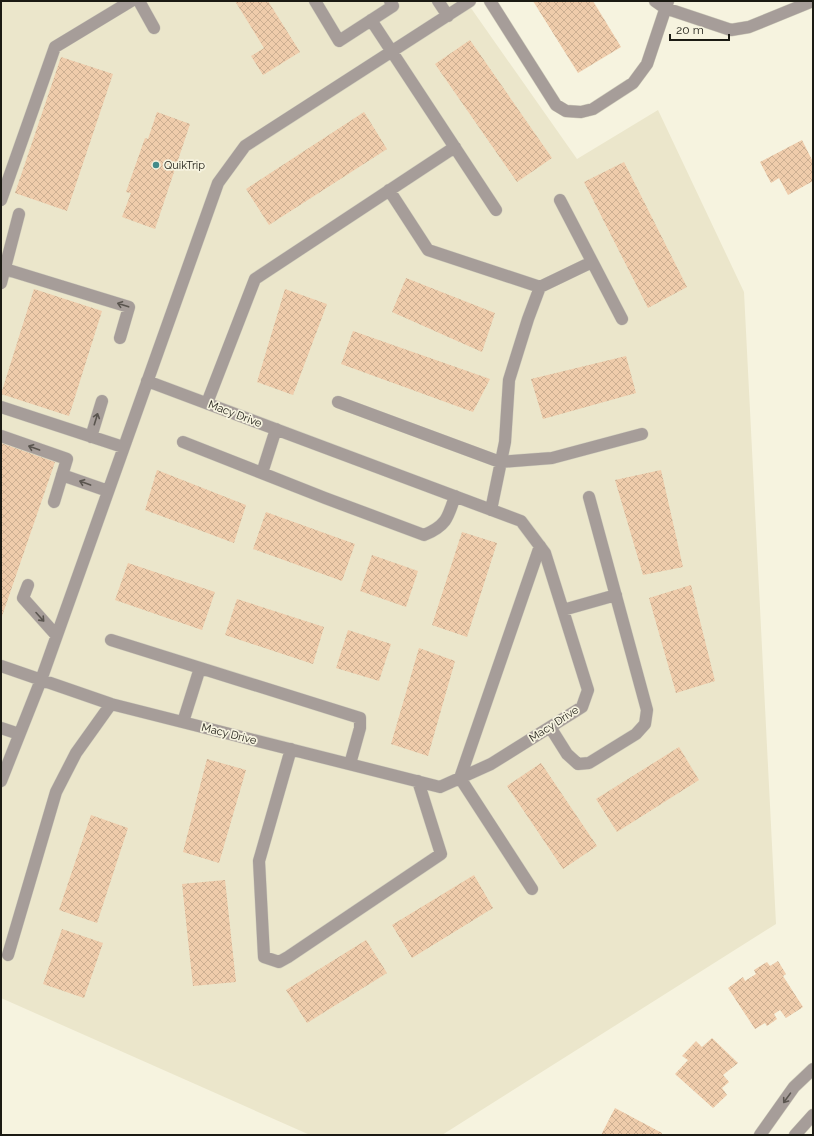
<svg xmlns="http://www.w3.org/2000/svg" width="814" height="1136" font-family="Raleway,sans-serif">
	<defs>
		<pattern id="building-cross-hatch" width="8" height="8" patternUnits="userSpaceOnUse"><rect width="8" height="8" fill="#efccab"/><path d="M0 0l8 8M0 8l8-8" fill="none" stroke="#ccaf92"/></pattern>
	</defs>
	<rect width="100%" height="100%" fill="#f6f3df"/>
	<path fill="#ebe6cb" d="M1,1H466L577,159L658,110L744,292L776,924L442,1135H310L1,998Z"/>
	<path fill="url(#building-cross-hatch)" d="M235,1H268L300,52L263,75L251,56L264,48Z
		M533,1H593L621,47L578,73Z
		M470,40L552,158L517,182L435,64Z
		M61,57L113,74L67,211L15,193Z
		M157,112L190,124L155,229L122,217L131,193L126,192L145,138L148,139Z
		M364,112L387,149L269,225L246,189Z
		M802,140L813,162V181L788,195L779,178L771,183L760,162Z
		M624,162L687,287L648,308L584,182Z
		M406,278L495,313L482,352L392,312Z
		M34,289L102,311L69,416L1,394Z
		M285,289L327,304L293,395L257,382Z
		M353,331L490,379L473,412L341,364Z
		M626,356L636,393L543,419L531,379Z
		M1,443L55,462L1,619Z
		M157,470L246,505L234,543L145,510Z
		M661,470L683,567L643,575L615,480Z
		M266,512L355,544L342,581L253,549Z
		M462,532L497,543L467,637L432,625Z
		M372,555L418,571L406,607L360,591Z
		M128,563L215,592L202,630L115,600Z
		M691,585L715,681L676,693L649,598Z
		M237,599L324,627L313,664L225,635Z
		M348,630L391,644L379,681L336,668Z
		M419,648L455,661L428,756L391,744Z
		M679,747L699,780L617,832L596,799Z
		M207,759L246,770L219,863L183,852Z
		M541,763L597,846L563,869L507,786Z
		M91,815L128,828L97,923L59,910Z
		M474,875L493,908L412,958L392,925Z
		M225,880L236,982L193,986L182,884Z
		M62,929L103,943L84,998L43,984Z
		M366,940L387,973L307,1023L286,990Z
		M778,961L786,974L783,976L803,1007L786,1018L780,1010L774,1014L777,1019L767,1026L765,1023L755,1029L728,988L743,977L745,981L756,974L754,970L767,962L770,966Z
		M712,1038L738,1063L723,1075L729,1082L722,1088L727,1095L713,1108L675,1074L688,1060L682,1056L696,1041L702,1047Z
		M615,1108L662,1133L661,1135H601Z"/>
	<g fill="none" stroke-linecap="round" stroke-linejoin="round">
		<g stroke="#d3d0be" stroke-width="13">
			<path id="minor" d="M139,1L154,28
				M315,1L339,41L393,6L390,1
				M438,1L448,16
				M490,1L556,105L566,111L581,112L593,109L633,83L647,64L668,1
				M655,1L665,8L731,30L749,27L813,1
				M371,20L496,210
				M389,190L428,250L540,287
				M1,200L55,47L131,1
				M560,200L622,319
				M5,269L129,307L120,338
				M1,283L19,214
				M338,402L500,462L552,458L642,434
				M207,403L255,279L455,147
				M1,407L123,447
				M1,436L67,459L54,502
				M91,437L102,401
				M183,442L325,498L424,535C446,526 448,518 455,496
				M262,473L276,429
				M62,475L108,491
				M491,510L505,442L509,380L528,319L540,287L592,262
				M28,585L23,598L56,635
				M563,610L616,595
				M111,640L360,718V728L350,764
				M1,666L111,704L440,787L491,764L582,707L588,690L545,553L521,521L147,381
				M183,722L200,668
				M550,727L567,754L578,764L589,763L636,734L645,724L647,710L589,497
				M1,728L19,734
				M291,749L259,861L264,957L279,962L288,957L441,854L418,781
				M1,781L41,680L218,183L245,146L470,1
				M532,889L460,778L540,546
				M8,955L56,792L76,753L111,704
				M760,1135L794,1087L813,1069
				M795,1135L813,1115"/>
		</g>
		<use href="#minor" stroke="#a69d99" stroke-width="12"/>
	</g>
	<defs><path id="oneway-shaft" d="M-6 0H5M1.5-3L5.5 0L1.5 3" fill="none" stroke-width="1.6" stroke-linecap="round" stroke-linejoin="round"/></defs>
	<g stroke="#5a554f">
		<use href="#oneway-shaft" transform="translate(123 305) rotate(-162)"/>
		<use href="#oneway-shaft" transform="translate(96 419) rotate(-73)"/>
		<use href="#oneway-shaft" transform="translate(34 448) rotate(-160)"/>
		<use href="#oneway-shaft" transform="translate(85 483) rotate(-160)"/>
		<use href="#oneway-shaft" transform="translate(40 617) rotate(48)"/>
		<use href="#oneway-shaft" transform="translate(787 1098) rotate(126)"/>
	</g>
	<circle fill="#438b89" stroke="#f6f3df" stroke-width="1.5" cx="156" cy="165" r="4"/>
	<g text-anchor="middle" dominant-baseline="central" stroke-width="3.5" stroke-linejoin="round" paint-order="stroke">
		<g font-size="11" fill="#1b1a13" stroke="#f6f3df" text-anchor="start">
			<text x="164" y="165">QuikTrip</text>
		</g>
		<g font-size="11" fill="#1b1a13" stroke="#f6f3df">
			<text transform="translate(235 414) rotate(21)">Macy Drive</text>
			<text transform="translate(554 724) rotate(-33)">Macy Drive</text>
			<text transform="translate(229 734) rotate(14)">Macy Drive</text>
		</g>
	</g>
	<rect width="814" height="1136" fill="none" stroke="#1b1a13" stroke-width="4"/>
	<path d="M670 34v6h59v-6" fill="none" stroke="#1b1a13" stroke-width="2"/>
	<text x="676" y="34" font-size="12" fill="#1b1a13" stroke="#f6f3df" stroke-width="3" paint-order="stroke">20 m</text>
</svg>
